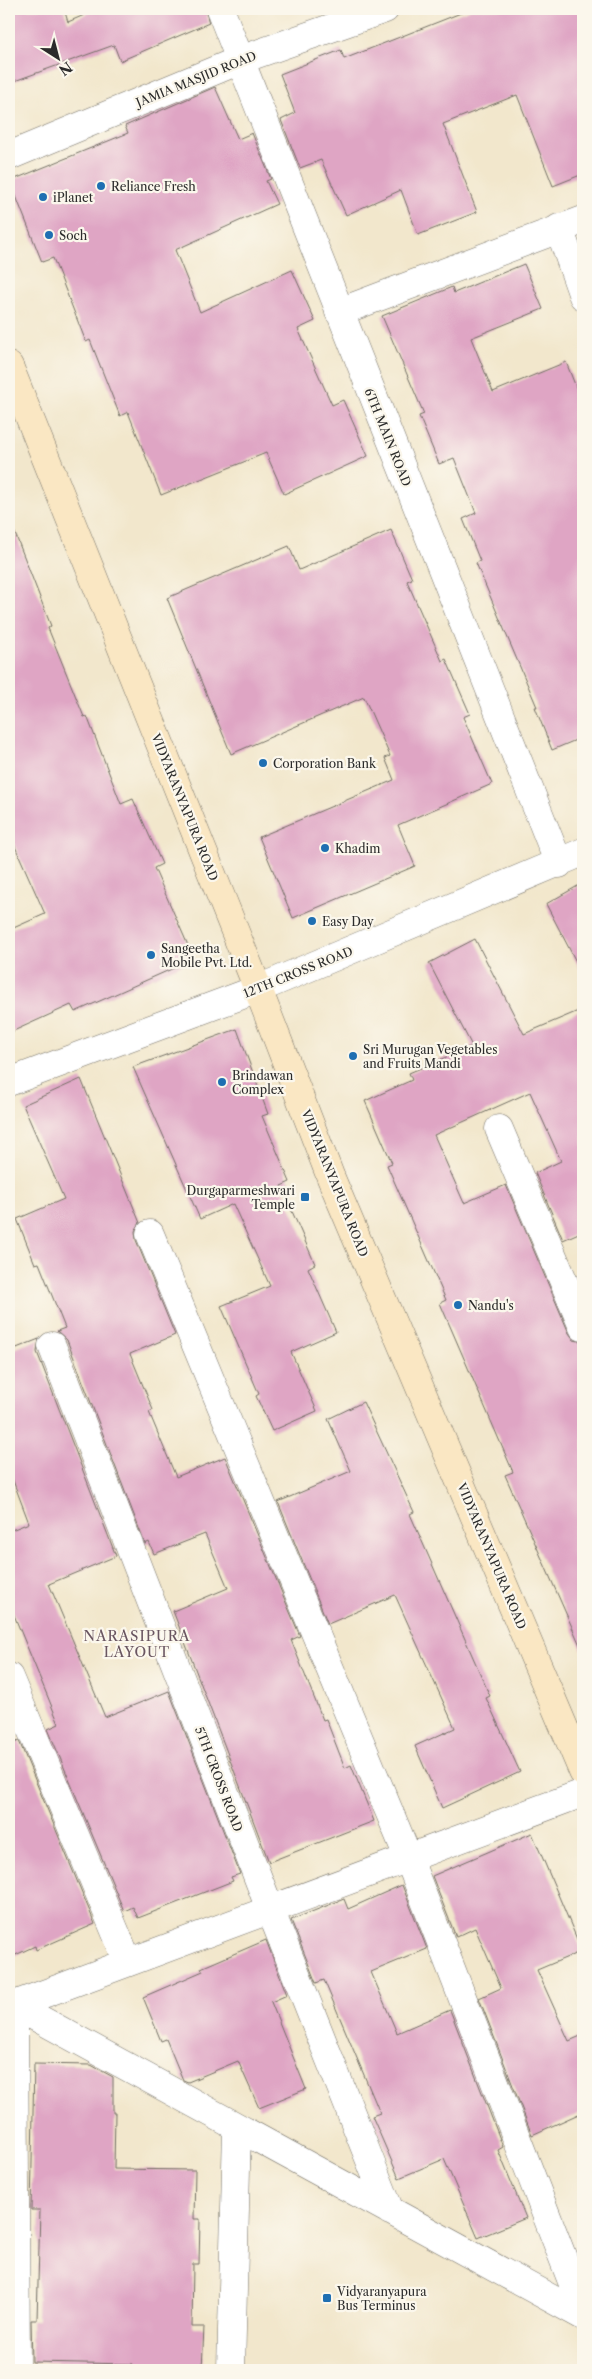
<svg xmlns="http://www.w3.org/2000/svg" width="592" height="2379" font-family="'Libre Caslon Text',serif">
	<rect width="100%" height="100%" fill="#fbf7ec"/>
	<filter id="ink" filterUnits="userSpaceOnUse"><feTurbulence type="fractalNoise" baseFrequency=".02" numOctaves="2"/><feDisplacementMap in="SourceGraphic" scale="10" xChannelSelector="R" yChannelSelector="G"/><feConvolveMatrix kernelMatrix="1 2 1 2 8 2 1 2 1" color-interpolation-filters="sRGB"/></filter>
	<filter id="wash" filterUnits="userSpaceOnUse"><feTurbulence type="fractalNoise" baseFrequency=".0096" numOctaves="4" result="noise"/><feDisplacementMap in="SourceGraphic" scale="20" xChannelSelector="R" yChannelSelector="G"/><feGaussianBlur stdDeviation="1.12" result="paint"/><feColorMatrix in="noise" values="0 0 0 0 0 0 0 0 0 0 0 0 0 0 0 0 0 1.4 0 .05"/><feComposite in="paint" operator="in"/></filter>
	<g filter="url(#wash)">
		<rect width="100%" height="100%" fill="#f2e7cc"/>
		<g id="blocks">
			<path fill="#dfa5c4" d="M9,9H64L68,22L98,9H205L209,23L120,61L114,45L9,83Z
				M471,9H583V174L553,186L517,95L443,124L477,212L418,235L401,190L346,215L321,160L300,168L281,120L295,113L280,74L341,50L344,59Z
				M215,87L238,139L252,133L271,179L266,181L277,204L175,250L200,312L292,270L315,321L298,329L332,405L343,400L368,456L284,494L266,453L161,495L128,412L120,416L90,340L86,342L53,258L42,262L10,181L128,133L125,126Z
				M524,264L543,309L471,338L493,392L566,362L583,405V737L552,750L535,707H537L476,563L480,561L463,519L476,513L454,458L439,464L419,416L424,414L382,316L452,287L454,293Z
				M9,523H11L51,626L48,628L84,717L87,716L121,804L133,799L162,864L154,868L194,959L75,1012L71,1005L9,1033V930L45,914L9,833Z
				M391,530L412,579L407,581L442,661L446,659L470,714L463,717L492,784L398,825L415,866L293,918L259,837L394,780L385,758L390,756L364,697L231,754L167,598L289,546L299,570Z
				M583,883V975L546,904Z
				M475,939L524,1034L583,1009V1231L563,1240L535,1173L561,1161L530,1092L434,1135L464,1203L506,1185L569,1333L574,1340L583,1342V1652L505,1475L513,1472L440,1303L446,1300L387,1165L392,1163L365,1101L412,1080L409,1073L472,1046L429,963Z
				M237,1029L268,1114L262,1116L290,1182L281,1186L315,1264L308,1268L336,1332L291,1352L317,1411L272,1431L256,1396L259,1394L221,1306L270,1286L233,1204L200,1219L133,1067Z
				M81,1079L140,1223L135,1231L136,1240L175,1335L130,1354L153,1410L149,1412L176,1477L225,1457L300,1636L291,1640L323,1720L326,1719L345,1768L351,1765L374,1821L269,1862L173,1611L228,1588L205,1534L154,1554L149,1542L145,1544L67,1340L57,1331L65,1328L39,1263L35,1264L17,1219L64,1199L23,1105Z
				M39,1339L37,1352L116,1556L49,1584L105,1717L169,1691L240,1874L231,1877L233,1881L138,1918L133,1907L124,1911L48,1729L59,1724L9,1603V1531L29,1523L9,1470V1351Z
				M363,1402L414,1512L410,1514L490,1696L486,1698L520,1772L442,1808L415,1746L455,1728L395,1595L328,1624L278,1502L351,1471L328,1419Z
				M19,1741L95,1924L36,1950L35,1946L9,1958V1745Z
				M532,1833L582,1951L537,1970L569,2041L583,2035V2112L532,2135L479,1998L501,1988L475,1928L456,1937L432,1876Z
				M402,1885L427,1949L371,1972L397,2033L450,2010L503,2147L498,2150L526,2218L478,2238L444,2159L399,2178L372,2116L380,2113L324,1980L316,1983L291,1920L344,1899L348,1909Z
				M266,1940L287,1995L271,2002L306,2089L259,2108L238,2061L188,2082L183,2080L166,2039L161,2041L143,1997L203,1971L201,1968Z
				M34,2064L91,2065L113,2077V2113H115L114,2169L195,2170L194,2219H200L199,2264H193L192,2327H204L202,2370H133V2364L32,2362L31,2320H37L40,2210H31Z"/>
		</g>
	</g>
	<g filter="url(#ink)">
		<use href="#blocks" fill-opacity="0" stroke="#716d63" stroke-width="1"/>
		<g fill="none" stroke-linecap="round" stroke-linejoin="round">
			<g stroke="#716d63" stroke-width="29">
				<path id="minor" d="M220,9L559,864
					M559,228L583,296
					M339,312L583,220
					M9,1082L258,989L583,852
					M499,1129L583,1327
					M150,1234L408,1857L583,2310
					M52,1346L270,1909L390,2211
					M9,1677L128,1962
					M9,2003L14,2005L583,1793
					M16,2370L14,2005L583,2316
					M231,2370L237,2128"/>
			</g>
			<g stroke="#716d63" stroke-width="29">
				<path id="tertiary" d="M9,156L240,60L385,9"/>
			</g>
			<g stroke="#716d63" stroke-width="29">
				<path id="secondary" d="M9,366L258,989L331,1178L583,1772"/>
			</g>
			<use href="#minor" stroke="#fff" stroke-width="28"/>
			<use href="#tertiary" stroke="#fff" stroke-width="28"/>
			<use href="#secondary" stroke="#fae7c3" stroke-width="28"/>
		</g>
	</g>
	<g fill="#1f6fb2" stroke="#fbf7ec" stroke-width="2">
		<circle cx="101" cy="186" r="5"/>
		<circle cx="43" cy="197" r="5"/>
		<circle cx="49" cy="235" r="5"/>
		<circle cx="263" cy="763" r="5"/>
		<circle cx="325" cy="848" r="5"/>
		<circle cx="312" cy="921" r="5"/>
		<circle cx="151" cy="955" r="5"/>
		<circle cx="353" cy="1056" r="5"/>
		<circle cx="222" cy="1082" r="5"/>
		<rect x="300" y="1192" width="10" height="10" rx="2.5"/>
		<circle cx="458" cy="1305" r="5"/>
		<rect x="322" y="2293" width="10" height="10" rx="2.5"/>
	</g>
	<g text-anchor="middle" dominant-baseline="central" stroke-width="4.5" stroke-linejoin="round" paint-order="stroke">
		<g font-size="12" fill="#2b2b2b" stroke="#fbf7ec">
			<text transform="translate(196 79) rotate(-22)">JAMIA MASJID ROAD</text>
			<text transform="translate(388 437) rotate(68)">6TH MAIN ROAD</text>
			<text transform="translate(185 807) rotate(68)">VIDYARANYAPURA ROAD</text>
			<text transform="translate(298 972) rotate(-22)">12TH CROSS ROAD</text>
			<text transform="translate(335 1183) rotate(68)">VIDYARANYAPURA ROAD</text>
			<text transform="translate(492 1556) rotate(67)">VIDYARANYAPURA ROAD</text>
			<text transform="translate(219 1779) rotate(69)">5TH CROSS ROAD</text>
		</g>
		<g font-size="12" fill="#2b2b2b" stroke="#fbf7ec" text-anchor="start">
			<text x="111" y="186">Reliance Fresh</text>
			<text x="53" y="197">iPlanet</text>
			<text x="59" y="235">Soch</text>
			<text x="273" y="763">Corporation Bank</text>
			<text x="335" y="848">Khadim</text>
			<text x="322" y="921">Easy Day</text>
			<text x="161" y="948">Sangeetha<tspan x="161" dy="14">Mobile Pvt. Ltd.</tspan></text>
			<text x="363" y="1049">Sri Murugan Vegetables<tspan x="363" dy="14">and Fruits Mandi</tspan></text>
			<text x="232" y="1075">Brindawan<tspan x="232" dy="14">Complex</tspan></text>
			<text x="295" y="1190" text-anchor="end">Durgaparmeshwari<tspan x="295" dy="14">Temple</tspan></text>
			<text x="468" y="1305">Nandu's</text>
			<text x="337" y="2291">Vidyaranyapura<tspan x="337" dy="14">Bus Terminus</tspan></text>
		</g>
		<g font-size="14" letter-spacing="1" fill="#6a5661" stroke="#fbf7ec">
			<text x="137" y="1636">NARASIPURA<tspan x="137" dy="16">LAYOUT</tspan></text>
		</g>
	</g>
	<rect width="592" height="2379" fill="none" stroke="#fbf7ec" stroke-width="30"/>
	<g transform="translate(58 58) rotate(144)" stroke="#fbf7ec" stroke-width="4" paint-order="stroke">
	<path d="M0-4L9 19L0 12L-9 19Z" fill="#2b2b2b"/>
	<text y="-8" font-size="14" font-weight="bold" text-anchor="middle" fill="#2b2b2b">N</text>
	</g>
</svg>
